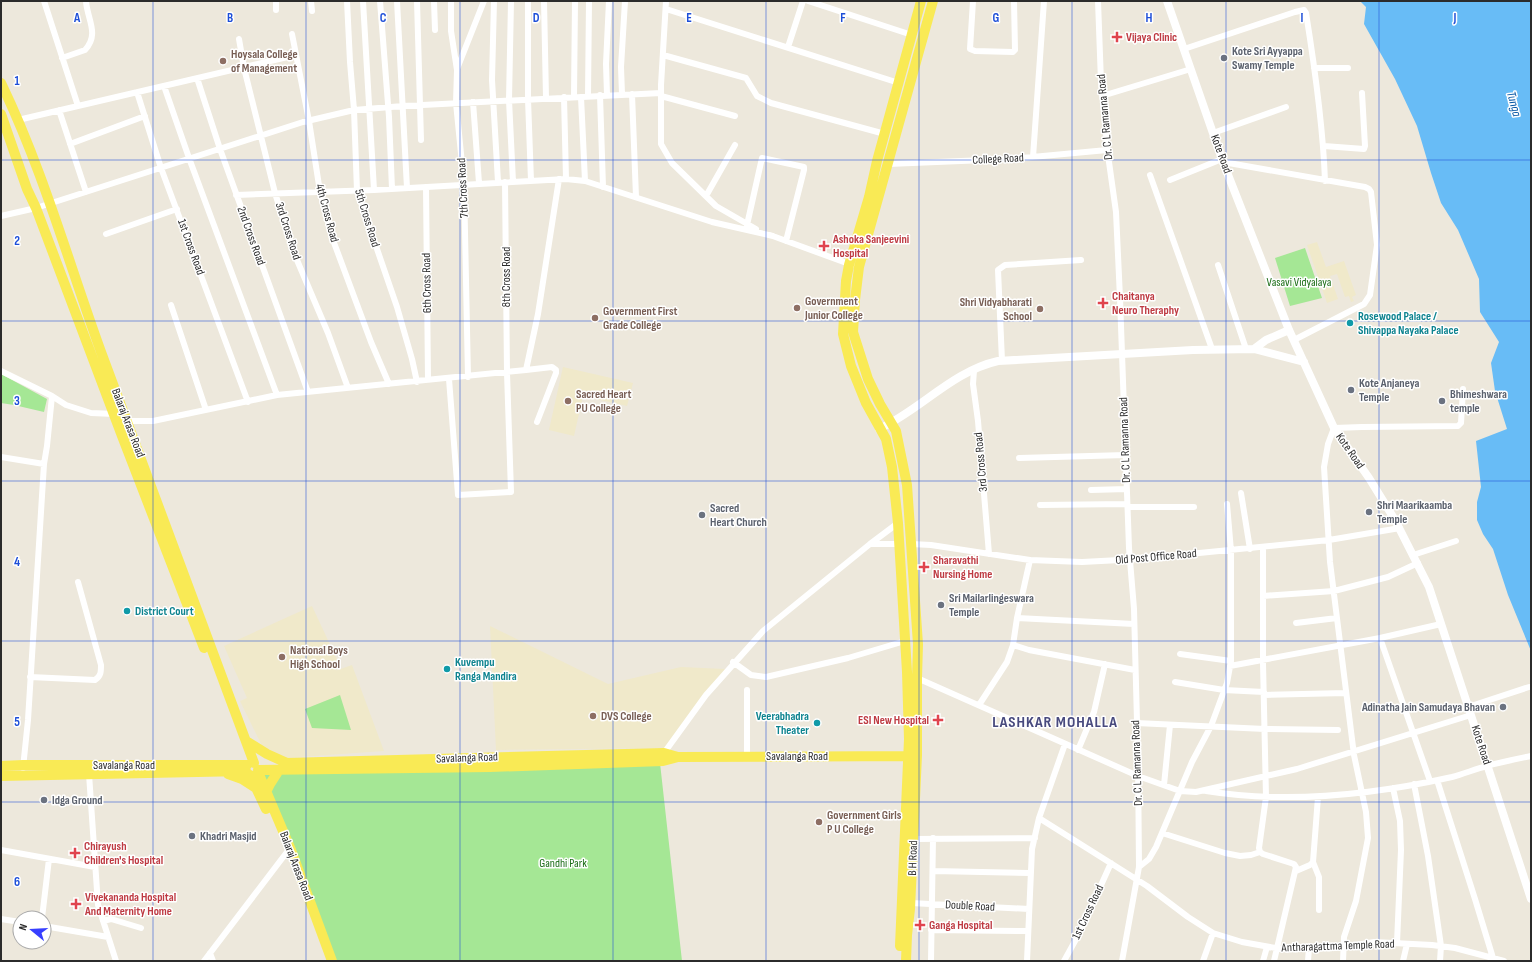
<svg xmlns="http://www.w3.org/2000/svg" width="1532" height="962" font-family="'Sofia Sans Condensed',sans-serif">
	<rect width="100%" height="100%" fill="#ede8dc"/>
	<path fill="#f0e9ca" d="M1317,242L1326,267L1344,261L1356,295L1352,297L1354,301L1351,302L1349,296L1345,297L1337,274L1330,276L1338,299L1327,303L1307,245Z
		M563,367L633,383L627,406L583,396L574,436L549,430Z
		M312,606L341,668L335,671L352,665L384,751L285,758L265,752L240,701L247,698L224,646Z
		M490,626L608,684L681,667L725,669L668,748L496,750Z"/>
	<path fill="#a5e795" d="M1305,248L1322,298L1290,306L1275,258Z
		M1,374L47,399L44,412L14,405L1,403Z
		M340,695L351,730L312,728L305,709Z
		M660,763L682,961H334L261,769Z"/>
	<path fill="#68bcf6" d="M1360,1H1531V651L1508,595L1493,549L1483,534L1477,520V502L1481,487L1476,441L1507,429L1495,391L1491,363L1499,342L1480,312L1479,279L1458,230L1441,203L1431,173L1417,126L1395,79L1364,24L1366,7Z"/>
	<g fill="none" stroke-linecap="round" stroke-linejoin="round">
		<path stroke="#fff" stroke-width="6" d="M44,1L78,106
			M276,1V10
			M311,1L312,11
			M347,1L350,62L354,110L357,191L397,307L412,359L417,382
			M363,1L374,190
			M380,1L389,117L392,189
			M397,1L407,188
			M417,1L421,140
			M434,1L435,30
			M451,1V31L457,70L456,103L464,184L468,377
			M494,1L492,80L498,182
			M511,1L509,100L513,182
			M528,1V99L531,181
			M544,1L546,98
			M666,1L661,85V144L672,163L716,206L756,229
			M808,1L912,35
			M973,1L970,49L975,51L1013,52L1015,50L1014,1
			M1098,1L1101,82L1108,155L1116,212L1120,298L1129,548L1134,609L1138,759L1139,867L1122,961
			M666,9L899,83
			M292,34L309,121L320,192L333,240L371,342L389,384
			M239,39L244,68L275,193L294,253L328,333L348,388
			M788,47L803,1
			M1184,49L1295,12L1304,10L1306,13C1315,69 1323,125 1325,181
			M663,55L746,78L757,96L771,103L885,134
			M62,58L85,50C100,34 87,19 86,1
			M1314,68H1348
			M457,69L484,1
			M197,78L220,149L308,392
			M164,86L189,158L277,395
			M137,92L161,168L248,402
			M622,94L621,67L625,1
			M632,94L636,197
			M600,95L603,187
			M607,95L606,64L609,1
			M588,96L589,1
			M661,96L735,116
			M1102,96L1191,69
			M564,97L566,179
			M574,97L575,1
			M581,97L585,181
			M473,102L479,183
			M59,110L86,192
			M18,120L296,55
			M1213,133L1286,107
			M70,144L145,116
			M1324,146L1364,149L1365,146L1362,93
			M1033,157L1044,1
			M1223,162L1365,187L1369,189L1371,192L1377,245L1370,295L1364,304L1294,340
			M888,164L1010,159L1107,150
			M1150,175L1212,349
			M1170,180L1222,159
			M426,187L428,379
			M236,195L374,190L566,179L585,181L712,222L773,236
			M706,196L735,145
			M1,216L36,208L303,122L354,110L403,106L661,93
			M747,225L762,158L804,167V170L786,241
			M106,234L177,209
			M770,235L852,265
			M1218,265L1246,349
			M171,305L206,410
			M1002,361L998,270L1005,265L1081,260
			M526,370L552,367L556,370V373L537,422
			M974,370L973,384L978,421L989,554
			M1,371L52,396
			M449,379L458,495L511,492L507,373L505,182
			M125,419L127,421H153L277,395L526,370L538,314L559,179
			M1,457L44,464
			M1019,458L1126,455
			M1091,490L1127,489
			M1241,493L1250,549
			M1040,505L1127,504
			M1128,507H1194
			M870,544L898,523
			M911,544L931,545L1030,560L1082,562L1139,559L1329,540L1400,528
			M1263,547V663L1266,797L1259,848L1260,852L1263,854L1294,864L1296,867L1274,961
			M1413,555L1456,541
			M1263,596L1334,591L1388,577L1418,563
			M1017,618L1134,624
			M1296,623L1337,618
			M1380,638L1430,781
			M1013,645L1029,650L1135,670
			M1180,654L1231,661
			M733,662L751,675L766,677L848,658L905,641
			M1230,666L1380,638L1441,624
			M30,677L95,680C101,676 101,672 101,665L78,582
			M917,678L1138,776L1180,791L1196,792L1297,769L1471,715
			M1175,682L1224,690L1264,692
			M747,690V756
			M1264,695L1346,693
			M979,705L1007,662L1013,645L1017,618L1030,560
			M1468,707L1529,687
			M1136,723L1265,729L1338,730
			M1078,750L1094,712L1105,664
			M664,756V753L706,695L763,631L870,544H899
			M23,768L28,720L44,464L47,446L52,396L66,405L91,413L115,414
			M89,774L98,905L116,961
			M1437,780L1475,899L1493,958
			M1414,784L1428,856L1441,946L1440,961
			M1164,785L1170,725
			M1393,788L1400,821L1401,850L1397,943
			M1206,791C1287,804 1372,795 1452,777C1464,774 1475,769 1487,766C1501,762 1516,759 1531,756
			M1039,818L1147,886L1188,917L1213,933L1242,942L1281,949L1344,947L1374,942L1432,945L1455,948L1504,961
			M1162,833L1225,853L1240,856L1251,855L1260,852
			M913,839L1035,838
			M1,850L95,867
			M1313,862L1319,877V910
			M1139,867L1149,859L1156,847L1192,762L1211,726L1227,683L1231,661V551L1227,504
			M933,871L1030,873
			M1296,871L1310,865L1313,862L1318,797
			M911,903L1029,909
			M42,918L49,859
			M1,919L20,922
			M103,921L111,919L141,928
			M44,926L108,937
			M931,930L1028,931
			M210,953L213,961
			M204,961L287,852L291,850
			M931,961L933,838
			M1027,961L1032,849L1039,818L1065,744
			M1064,961L1080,932L1111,863
			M1203,961L1213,933
			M1263,961L1267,947
			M1308,961L1309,948
			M1343,961L1344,937L1356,901L1368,838L1366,812L1354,755L1330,562L1324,467L1328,444L1334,428L1362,427L1458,426L1461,423L1463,389
			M1403,961L1407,944"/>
		<path stroke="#fff" stroke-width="8" d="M1167,1L1223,162L1289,330L1334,428L1369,478L1395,520L1429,587L1531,899
			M1254,349L1266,340L1289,330
			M879,429C920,410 953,371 998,361L1193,350L1254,349L1304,362"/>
		<path stroke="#f9ea55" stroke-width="10" d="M1,83C44,172 70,268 104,360C154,494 204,629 254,763
			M1,114L27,189L36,208L122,436L204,648
			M246,741L267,754L287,763
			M285,763L664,753L678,757
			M1,766L23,765H247
			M258,770L490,767L663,761L678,757L913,756
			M258,772L291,850L332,961
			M228,774L242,779L256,788
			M250,775L266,809
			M1,776L246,771
			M266,792L270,784L279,770
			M900,946L909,739L907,672L898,523L892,467L886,439L866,403L851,366L843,334L846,281L849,265L869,197L877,161L921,1
			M906,961L907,935L910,909L917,755V678L918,644L907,485L896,431L880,404L868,379L853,332L855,300L859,267L933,1"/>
	</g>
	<path fill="none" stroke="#1d4ed8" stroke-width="1" stroke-opacity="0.55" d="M153,1V961M306,1V961M460,1V961M613,1V961M766,1V961M919,1V961M1072,1V961M1226,1V961M1379,1V961M1,160H1531M1,321H1531M1,481H1531M1,641H1531M1,802H1531"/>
	<g fill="#e0444e" stroke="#fff" stroke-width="1.5">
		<path d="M1115 31h4v4h4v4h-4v4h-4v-4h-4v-4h4z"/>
		<path d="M822 240h4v4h4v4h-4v4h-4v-4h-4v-4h4z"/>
		<path d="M1101 297h4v4h4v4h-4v4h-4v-4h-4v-4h4z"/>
		<path d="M922 561h4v4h4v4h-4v4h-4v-4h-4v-4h4z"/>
		<path d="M936 714h4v4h4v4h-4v4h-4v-4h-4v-4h4z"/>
		<path d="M73 847h4v4h4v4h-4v4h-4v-4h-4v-4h4z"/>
		<path d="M74 898h4v4h4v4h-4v4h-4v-4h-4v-4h4z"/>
		<path d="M918 919h4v4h4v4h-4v4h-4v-4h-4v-4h4z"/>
	</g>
	<g fill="#6b7280" stroke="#fff" stroke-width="1.5">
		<circle cx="1224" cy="58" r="4"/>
		<circle cx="1351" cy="390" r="4"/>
		<circle cx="1442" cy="401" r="4"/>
		<circle cx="1369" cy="512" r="4"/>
		<circle cx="702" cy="515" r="4"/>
		<circle cx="941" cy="605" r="4"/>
		<circle cx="1503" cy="707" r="4"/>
		<circle cx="44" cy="800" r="4"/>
		<circle cx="192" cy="836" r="4"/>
	</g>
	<g fill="#8d6e63" stroke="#fff" stroke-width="1.5">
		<circle cx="223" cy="61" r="4"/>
		<circle cx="797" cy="308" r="4"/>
		<circle cx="1040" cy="309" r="4"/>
		<circle cx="595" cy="318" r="4"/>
		<circle cx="568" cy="401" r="4"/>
		<circle cx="282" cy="657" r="4"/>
		<circle cx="593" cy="716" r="4"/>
		<circle cx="819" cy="822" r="4"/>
	</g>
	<g fill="#0f9aa8" stroke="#fff" stroke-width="1.5">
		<circle cx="1350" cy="323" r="4"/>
		<circle cx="127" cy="611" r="4"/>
		<circle cx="447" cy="669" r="4"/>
		<circle cx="817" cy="723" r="4"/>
	</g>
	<g text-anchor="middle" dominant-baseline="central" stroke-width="3" stroke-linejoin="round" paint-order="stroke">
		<g font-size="12" font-weight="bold" fill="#be3a42" stroke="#fff" text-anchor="start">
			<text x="1126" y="37">Vijaya Clinic</text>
			<text x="833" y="239">Ashoka Sanjeevini<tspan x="833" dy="14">Hospital</tspan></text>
			<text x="1112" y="296">Chaitanya<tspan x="1112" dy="14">Neuro Theraphy</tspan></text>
			<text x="933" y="560">Sharavathi<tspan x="933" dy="14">Nursing Home</tspan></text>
			<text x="929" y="720" text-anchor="end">ESI New Hospital</text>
			<text x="84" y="846">Chirayush<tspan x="84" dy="14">Children's Hospital</tspan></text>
			<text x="85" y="897">Vivekananda Hospital<tspan x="85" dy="14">And Maternity Home</tspan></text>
			<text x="929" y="925">Ganga Hospital</text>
		</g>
		<g font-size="12" font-weight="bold" fill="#5b616d" stroke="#fff" text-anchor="start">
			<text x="1232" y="51">Kote Sri Ayyappa<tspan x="1232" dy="14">Swamy Temple</tspan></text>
			<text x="1359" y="383">Kote Anjaneya<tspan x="1359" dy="14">Temple</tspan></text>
			<text x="1450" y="394">Bhimeshwara<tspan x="1450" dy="14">temple</tspan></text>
			<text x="1377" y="505">Shri Maarikaamba<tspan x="1377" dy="14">Temple</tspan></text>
			<text x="710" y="508">Sacred<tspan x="710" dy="14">Heart Church</tspan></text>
			<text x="949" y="598">Sri Mailarlingeswara<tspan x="949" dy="14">Temple</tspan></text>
			<text x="1495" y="707" text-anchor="end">Adinatha Jain Samudaya Bhavan</text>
			<text x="52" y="800">Idga Ground</text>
			<text x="200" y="836">Khadri Masjid</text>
		</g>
		<g font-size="12" font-weight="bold" fill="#785e54" stroke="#fff" text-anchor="start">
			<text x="231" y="54">Hoysala College<tspan x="231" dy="14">of Management</tspan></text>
			<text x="805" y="301">Government<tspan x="805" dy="14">Junior College</tspan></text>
			<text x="1032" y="302" text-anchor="end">Shri Vidyabharati<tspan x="1032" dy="14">School</tspan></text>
			<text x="603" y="311">Government First<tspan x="603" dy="14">Grade College</tspan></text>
			<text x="576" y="394">Sacred Heart<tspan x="576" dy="14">PU College</tspan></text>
			<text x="290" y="650">National Boys<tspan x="290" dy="14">High School</tspan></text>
			<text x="601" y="716">DVS College</text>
			<text x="827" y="815">Government Girls<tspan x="827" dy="14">P U College</tspan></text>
		</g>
		<g font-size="12" fill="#2b2b2b" stroke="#fff">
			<text transform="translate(1105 117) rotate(-95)">Dr. C L Ramanna Road</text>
			<text transform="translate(1221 154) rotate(70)">Kote Road</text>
			<text transform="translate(998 159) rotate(-3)">College Road</text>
			<text transform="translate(463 188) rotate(-93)">7th Cross Road</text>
			<text transform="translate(327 213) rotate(75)">4th Cross Road</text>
			<text transform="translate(367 218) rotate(73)">5th Cross Road</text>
			<text transform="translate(288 231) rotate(72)">3rd Cross Road</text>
			<text transform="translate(251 236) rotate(70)">2nd Cross Road</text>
			<text transform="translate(191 247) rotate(70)">1st Cross Road</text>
			<text transform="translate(506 277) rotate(-90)">8th Cross Road</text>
			<text transform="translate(427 283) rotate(-91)">6th Cross Road</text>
			<text transform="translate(128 423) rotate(69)">Balaraj Arasa Road</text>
			<text transform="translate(1125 440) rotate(-92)">Dr. C L Ramanna Road</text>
			<text transform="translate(1350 451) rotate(55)">Kote Road</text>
			<text transform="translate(981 462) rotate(-95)">3rd Cross Road</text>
			<text transform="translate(1156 557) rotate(-5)">Old Post Office Road</text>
			<text transform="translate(1481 745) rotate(72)">Kote Road</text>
			<text x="797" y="756">Savalanga Road</text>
			<text transform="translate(467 758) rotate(-2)">Savalanga Road</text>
			<text transform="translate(1137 763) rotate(-92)">Dr. C L Ramanna Road</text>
			<text x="124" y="765">Savalanga Road</text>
			<text transform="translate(913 858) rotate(-88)">B H Road</text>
			<text transform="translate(296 866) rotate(69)">Balaraj Arasa Road</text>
			<text transform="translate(970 906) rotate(3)">Double Road</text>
			<text transform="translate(1088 912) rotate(-65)">1st Cross Road</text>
			<text transform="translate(1338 946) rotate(-2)">Antharagattma Temple Road</text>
		</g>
		<g font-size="12" fill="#1b6c16" stroke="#fff">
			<text x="1299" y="282">Vasavi Vidyalaya</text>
			<text x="563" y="863">Gandhi Park</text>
		</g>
		<g font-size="12" font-weight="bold" fill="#0d838f" stroke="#fff" text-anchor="start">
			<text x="1358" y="316">Rosewood Palace /<tspan x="1358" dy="14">Shivappa Nayaka Palace</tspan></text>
			<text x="135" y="611">District Court</text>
			<text x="455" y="662">Kuvempu<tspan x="455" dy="14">Ranga Mandira</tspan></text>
			<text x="809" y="716" text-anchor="end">Veerabhadra<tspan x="809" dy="14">Theater</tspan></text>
		</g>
		<g font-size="13" font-style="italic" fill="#0556a4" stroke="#fff">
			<text transform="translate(1514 104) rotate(75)">Tunga</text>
		</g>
		<g font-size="16" font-weight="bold" letter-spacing="1" fill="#484a7e" stroke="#fff">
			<text x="1055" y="722">LASHKAR MOHALLA</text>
		</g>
	</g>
	<g font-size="13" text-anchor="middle" font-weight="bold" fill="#1d4ed8" stroke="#fff" stroke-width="3" stroke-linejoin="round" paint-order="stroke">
		<text x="77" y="22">A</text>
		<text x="230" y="22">B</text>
		<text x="383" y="22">C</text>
		<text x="536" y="22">D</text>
		<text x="689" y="22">E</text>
		<text x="843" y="22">F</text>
		<text x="996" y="22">G</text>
		<text x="1149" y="22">H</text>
		<text x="1302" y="22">I</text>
		<text x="1455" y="22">J</text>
		<text x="17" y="85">1</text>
		<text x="17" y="245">2</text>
		<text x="17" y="405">3</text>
		<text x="17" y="566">4</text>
		<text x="17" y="726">5</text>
		<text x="17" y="886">6</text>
	</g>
	<rect width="1532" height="962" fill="none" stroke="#2b2b2b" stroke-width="4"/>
	<g transform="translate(32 930) rotate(288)"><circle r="19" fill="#ffffff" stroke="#aaaaaa"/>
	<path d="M0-3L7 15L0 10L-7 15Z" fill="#373fff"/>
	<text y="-6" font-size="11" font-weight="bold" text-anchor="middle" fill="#2b2b2b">N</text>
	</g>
</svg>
